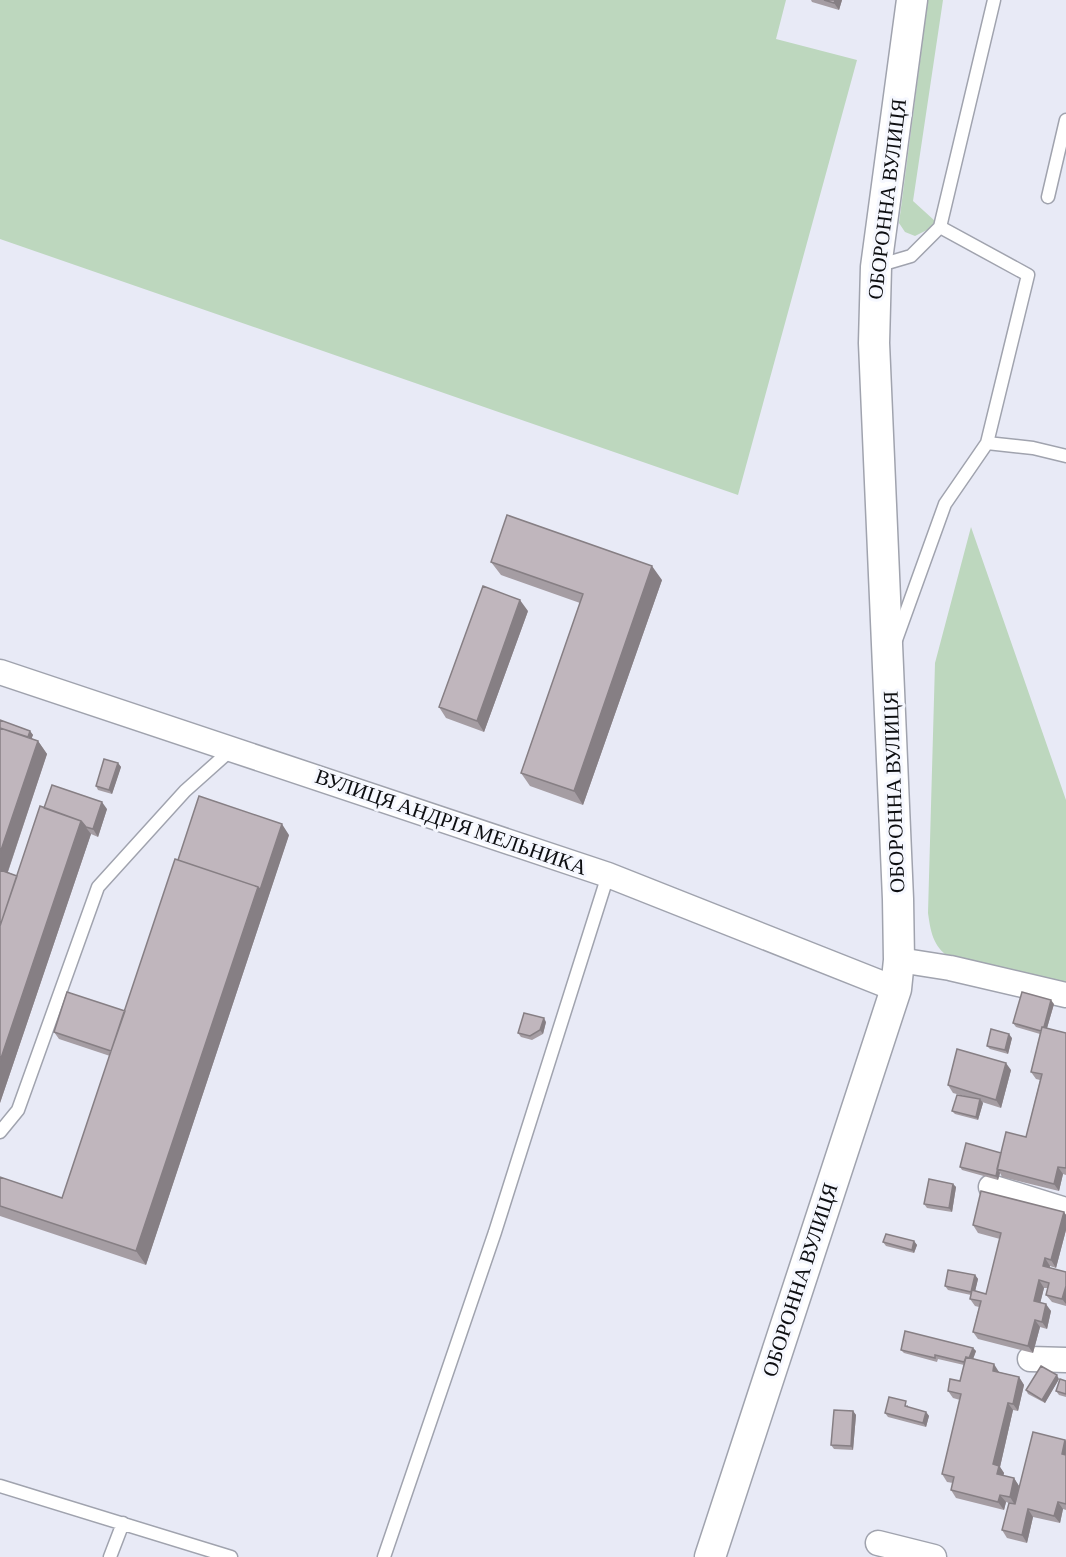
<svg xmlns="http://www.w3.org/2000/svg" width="1066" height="1557" font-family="'Crimson Pro',serif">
	<rect width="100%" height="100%" fill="#e8eaf6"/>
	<path fill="#bdd7be" d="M0,0H786L776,39L857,60L738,495L0,239Z
		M928,0H943L913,201L935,221L931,228L915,236L905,232L899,223Z
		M971,527L1066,800V987L953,960C934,948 931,935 928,913L935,663Z"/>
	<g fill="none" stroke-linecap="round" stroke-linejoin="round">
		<g stroke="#a0a3ae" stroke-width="15">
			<path id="service" d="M1048,197L1066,120
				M877,266L911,256L940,227L994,0
				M987,443L1033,448L1066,456
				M896,640L945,504L987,443L1028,275L940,227
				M0,1132L18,1110L98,887L185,791L232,749
				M0,1486L231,1557
				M110,1557L123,1523
				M384,1557L495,1232L608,875"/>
		</g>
		<g stroke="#a0a3ae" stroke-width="27">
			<path id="minor" d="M0,672L608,875L896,989
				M899,960L950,968L1066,995
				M991,1187L1066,1210
				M1030,1359L1066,1360
				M878,1543L934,1557"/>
		</g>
		<g stroke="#a0a3ae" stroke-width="33">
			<path id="tertiary" d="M710,1557L896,989L899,960L898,899L874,343L876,267L912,0"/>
		</g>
		<use href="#service" stroke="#fff" stroke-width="12"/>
		<use href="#minor" stroke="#fff" stroke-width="24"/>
		<use href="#tertiary" stroke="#fff" stroke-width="30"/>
	</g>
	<path fill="#a59da3" d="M811,0H842L839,10L812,2Z
		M491,562L662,580L583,805L530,786L521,773L580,603L501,575Z
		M528,611L484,732L446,718L439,707Z
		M0,720L30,731L33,735L31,738L38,741L47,754L8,872L17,876L44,808L107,809L98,837L91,834L0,1103Z
		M118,763L121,767L112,794L98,790L96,786Z
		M289,835L146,1265L0,1216V1177L62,1198L110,1056L59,1039L54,1032L125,1011L178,860Z
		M1054,1004L1047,1028L1066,1033V1175L1063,1174L1059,1191L1002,1177L1000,1173L998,1180L962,1170L960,1167L1001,1153L1026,1137L1040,1080L1036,1079L1031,1072L1040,1034L1016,1027L1013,1023Z
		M546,1022L543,1034L532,1040L521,1037L518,1033Z
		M1012,1038L1008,1054L990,1049L987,1046Z
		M1011,1070L1001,1108L982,1102L983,1103L978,1120L955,1114L952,1111L964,1096L953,1093L948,1085Z
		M953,1184L956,1187L952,1212L927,1208L924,1204Z
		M1064,1212L1066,1215V1230L1056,1268L1050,1266L1049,1268L1066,1272V1306L1052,1302L1046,1295L1048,1288H1044L1040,1303L1051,1311L1047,1329L1040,1327L1033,1353L978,1339L973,1332L979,1307L975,1306L970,1299L971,1295L948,1290L945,1286L975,1275L978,1279L975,1291L986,1294L1000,1239L978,1233L973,1225Z
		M914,1241L917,1245L914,1253L886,1246L883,1242Z
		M973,1348L976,1351L973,1359L999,1372L1019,1377L1024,1385L1018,1411L1013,1410L1000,1467L1004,1473L1003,1476L1014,1478L1019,1486L1065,1440L1066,1441V1510L1063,1509L1060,1523L1033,1517L1027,1543L1007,1538L1002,1530L1009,1503L1006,1502L1004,1510L956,1498L951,1490L953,1483L947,1482L942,1474L960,1400L953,1398L948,1391L960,1381L964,1365L938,1359L937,1362L904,1353L901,1350Z
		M1059,1379L1045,1403L1028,1394L1026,1390Z
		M1066,1381V1397L1059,1395L1056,1391Z
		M908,1405V1407L926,1412L929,1416L926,1427L888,1417L885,1413Z
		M853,1411L856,1415L853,1450L834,1449L831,1445Z"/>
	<path fill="#867f84" d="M835,0H842L839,10L834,3Z
		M652,566L662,580L583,805L574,791Z
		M520,600L528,611L484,732L477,721Z
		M30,731L33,735L28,748L26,744Z
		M38,741L47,754L0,895V853Z
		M118,763L121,767L112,794L109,790Z
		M102,802L107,809L98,837L93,829Z
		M81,821L91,834L0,1103V1061Z
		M282,824L289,835L146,1265L136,1251L258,887Z
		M1051,1000L1054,1004L1045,1035L1043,1031Z
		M544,1018L546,1022L543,1034L540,1030Z
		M1009,1034L1012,1038L1008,1054L1005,1050Z
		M1006,1063L1011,1070L1001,1108L996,1100Z
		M980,1099L983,1103L978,1120L976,1117Z
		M1058,1167L1063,1174L1059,1191L1054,1184Z
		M997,1169L1000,1173L998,1180L996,1176Z
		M953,1184L956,1187L952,1212L949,1208Z
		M1064,1212L1066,1215V1230L1056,1268L1051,1260Z
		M914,1241L917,1245L914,1253L912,1250Z
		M1045,1258L1050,1266L1048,1273L1043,1266Z
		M975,1275L978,1279L974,1296L971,1292Z
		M1039,1280L1044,1288L1039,1308L1034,1301Z
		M1066,1286V1304L1062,1299Z
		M1046,1304L1051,1311L1047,1329L1042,1322Z
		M1035,1320L1040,1327L1033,1353L1028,1346Z
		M973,1348L976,1351L970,1367L967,1363Z
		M994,1364L999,1372L998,1378L993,1371Z
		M1057,1375L1059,1379L1045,1403L1042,1400Z
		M1019,1377L1024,1385L1018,1411L1013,1404Z
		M1008,1403L1013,1410L1000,1467L1004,1473L1002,1481L997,1474L993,1464Z
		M853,1411L856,1415L853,1450L851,1446Z
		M926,1412L929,1416L926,1427L923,1423Z
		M1065,1440L1066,1441V1460L1062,1454Z
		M1014,1478L1019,1486L1015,1505L1010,1497Z
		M1000,1495L1006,1502L1004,1510L998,1502Z
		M1058,1502L1063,1509L1060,1523L1054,1516Z
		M1028,1509L1033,1517L1027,1543L1022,1535Z"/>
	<path fill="#c0b6bd" stroke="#867f84" stroke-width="1.5" d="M824,0H835L834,3Z
		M507,515L652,566L574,791L521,773L583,594L491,562Z
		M483,586L520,600L477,721L439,707Z
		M0,720L30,731L28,737L0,728Z
		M0,728L38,741L0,853Z
		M104,759L118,763L109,790L96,786Z
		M52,785L102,802L93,829L86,827L81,821L44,808Z
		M199,796L282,824L260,890L258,887L178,860Z
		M40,806L81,821L0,1061V926Z
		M175,859L258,887L136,1251L0,1206V1177L62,1198Z
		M0,870L17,876L0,926Z
		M67,992L125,1011L111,1051L54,1032Z
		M1022,992L1051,1000L1044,1027H1042L1041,1031L1013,1023Z
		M524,1013L544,1018L540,1030L530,1036L518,1033Z
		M1042,1027L1066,1033V1168L1058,1167L1054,1184L997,1169L1006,1132L1026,1137L1042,1074L1031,1072Z
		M991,1029L1009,1034L1005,1050L987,1046Z
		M957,1049L1006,1063L996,1100L948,1085Z
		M957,1095L980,1099L976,1117L952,1111Z
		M966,1143L1001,1153L996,1176L960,1167Z
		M929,1179L953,1184L949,1208L924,1204Z
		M981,1191L1064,1212L1051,1260L1045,1258L1043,1266L1066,1272V1286L1062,1299L1046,1295L1049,1283L1039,1280L1034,1301L1046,1304L1042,1322L1035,1320L1028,1346L973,1332L981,1301L970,1299L972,1290L986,1294L1001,1233L973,1225Z
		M886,1234L914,1241L912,1250L883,1242Z
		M948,1270L975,1275L971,1292L945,1286Z
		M905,1331L973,1348L969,1358L966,1357L964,1362L935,1355V1358L901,1350Z
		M966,1357L994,1364L993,1371L1019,1377L1013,1404L1008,1403L993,1464L999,1466L997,1474L1014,1478L1010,1497L1000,1495L998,1502L951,1490L954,1477L942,1474L961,1394L948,1391L950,1379L960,1381Z
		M1041,1366L1057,1375L1042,1400L1026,1390Z
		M1060,1379L1066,1381V1394L1056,1391Z
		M889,1397L906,1401L905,1406L926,1412L923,1423L885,1413Z
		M834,1410L853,1411L851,1446L831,1445Z
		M1033,1432L1065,1440L1062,1454L1066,1455V1504L1058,1502L1054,1516L1028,1509L1022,1535L1002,1530L1009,1503L1015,1504Z"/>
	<g text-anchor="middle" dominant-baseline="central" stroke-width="6" stroke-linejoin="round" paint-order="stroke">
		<g font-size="21" fill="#0d0e11" stroke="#f6f8ff">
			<text transform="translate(887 199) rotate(-83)">ОБОРОННА ВУЛИЦЯ</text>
			<text transform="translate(894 792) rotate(-92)">ОБОРОННА ВУЛИЦЯ</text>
			<text transform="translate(451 822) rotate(19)">ВУЛИЦЯ АНДРІЯ МЕЛЬНИКА</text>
			<text transform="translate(800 1280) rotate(-72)">ОБОРОННА ВУЛИЦЯ</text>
		</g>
	</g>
</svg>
